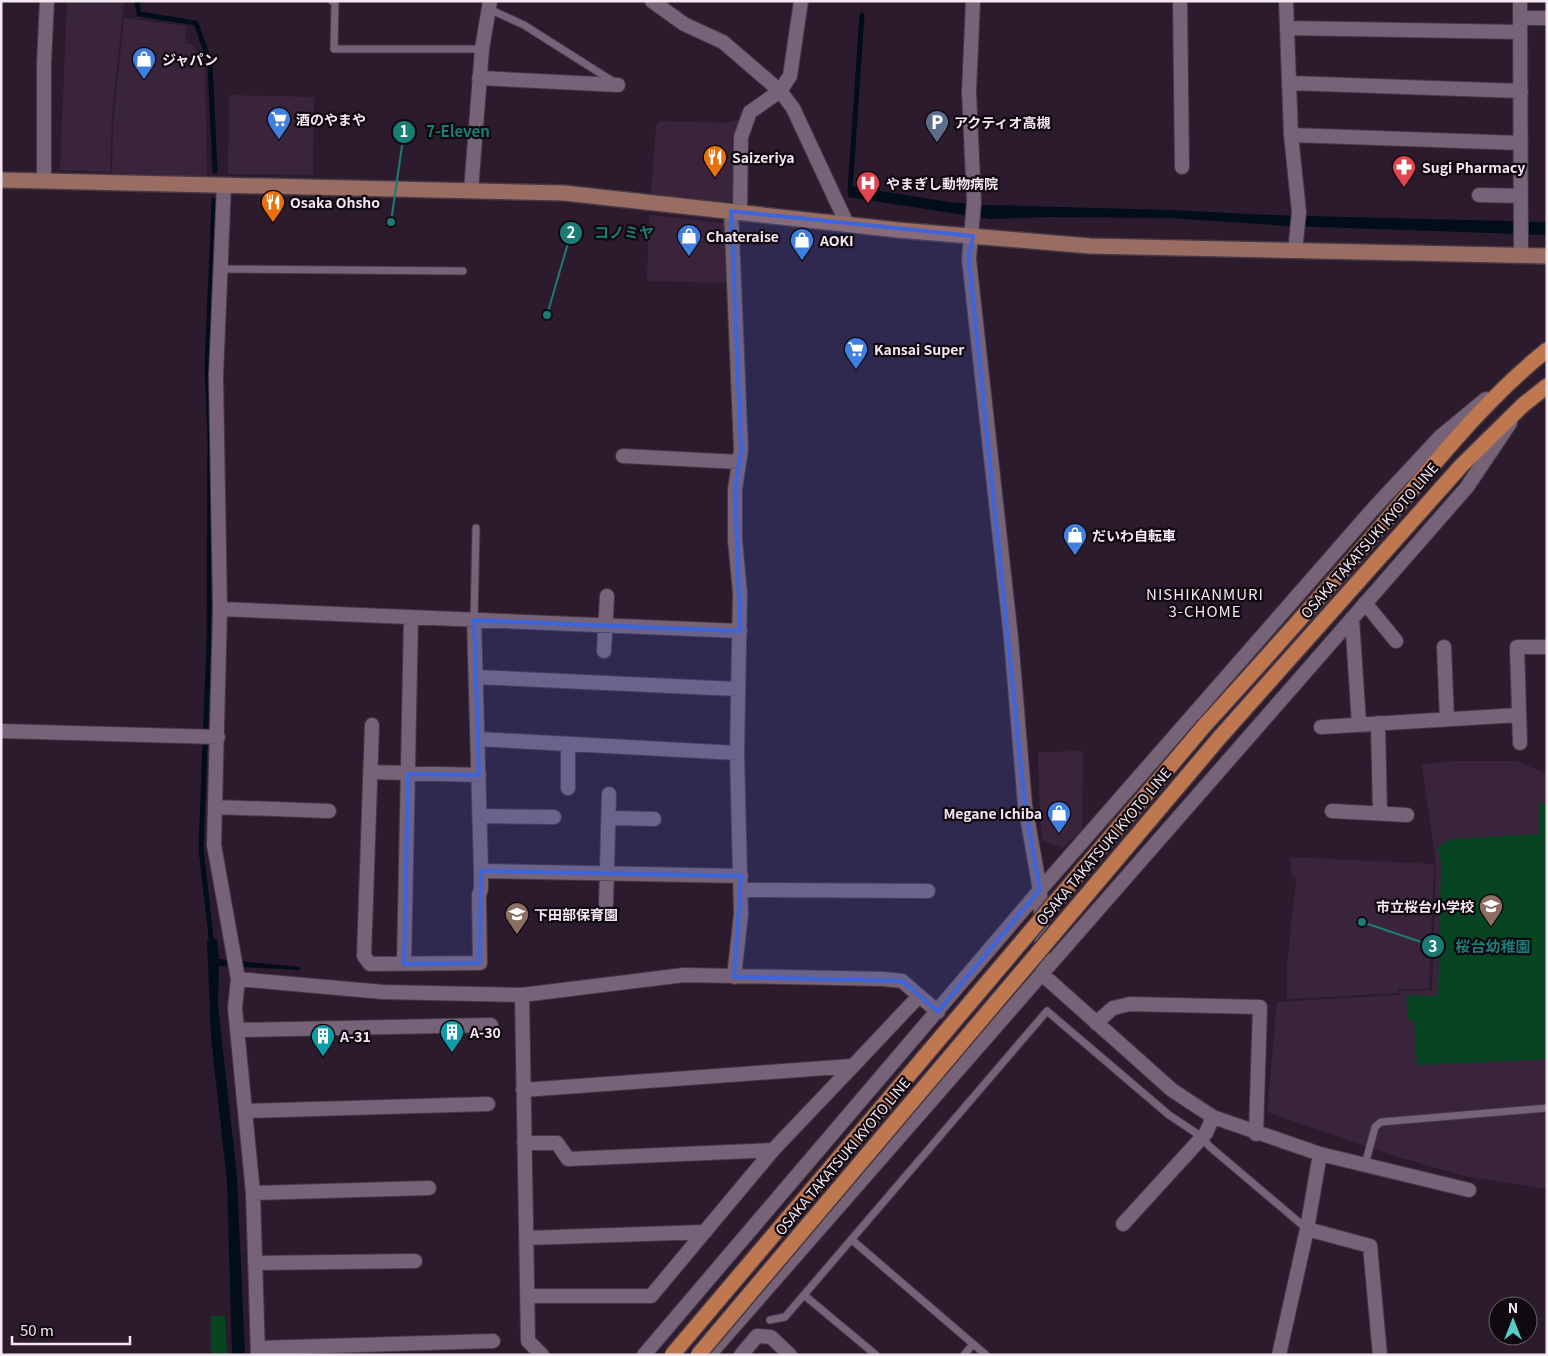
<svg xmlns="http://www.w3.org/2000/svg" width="1548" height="1356" font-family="Georgia,'Noto Sans JP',serif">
	<rect width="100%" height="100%" fill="#2c1b2d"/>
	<path fill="#3a243b" d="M67,1H124L112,113L110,172L60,170Z
		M124,18L186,26L185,43L193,45L205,69L207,178L112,173L113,126Z
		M229,95L314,97L313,175L228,174Z
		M745,118L736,198L732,202L651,194L656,126L660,121L725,123Z
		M649,215L724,223L729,232L730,283L647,281Z
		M1083,751L1082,830L1063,848L1043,841L1040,822L1038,752Z
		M1451,761H1516L1547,774V1189L1464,1176L1391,1155L1267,1112L1277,1002L1399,995L1400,991L1432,990L1436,864L1422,765Z
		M1291,857L1434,864L1429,989H1398V993L1287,999V965L1296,880L1291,873Z"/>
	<path fill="#064422" d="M1539,803H1547V1059L1417,1065L1414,1020H1408L1406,995L1438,996L1441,863L1437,848L1450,839L1539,834Z
		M211,1316H225L227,1355H211Z"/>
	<path fill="#010e1a" d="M849,186L949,202L986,205L1171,210L1270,215L1547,222V235L1290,226L1169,218L1048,217L991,219L848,197Z
		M217,939L219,959L300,967V970L219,966L218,1005L237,1177L245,1355H232L227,1181L211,1037L207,941Z"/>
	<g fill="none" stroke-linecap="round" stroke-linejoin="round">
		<path stroke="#010e1a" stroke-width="5" d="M137,1L139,14L196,23L210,63L215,171
			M850,191L862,15
			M212,946L201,849L209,640L210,438L207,368L214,200"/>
		<g stroke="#453846" stroke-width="9">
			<path id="lane" d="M332,1L335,2L334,49H482
				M489,9L524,25L614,82
				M220,269L463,271
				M474,620L476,528
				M1365,1165L1375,1127L1381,1122L1547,1108
				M852,1240L986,1355
				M804,1295L876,1355
				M770,1320L785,1317L1047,1011L1169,1115L1202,1137L1209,1146L1307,1229
				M964,1355L973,1344"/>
		</g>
		<g stroke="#453846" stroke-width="16">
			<path id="street" d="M652,1L684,24L723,42L780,91L793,108L847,224
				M973,1L969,92L974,202L969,259L1011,638L1025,805L1040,890L1043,975L1172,1090L1213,1117L1320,1154L1469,1190
				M1180,1L1182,167
				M1286,1L1291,135L1299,212L1295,251
				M1520,1L1521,255
				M1520,18H1547
				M1287,28L1520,32
				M479,78L618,85
				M1289,83L1521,91
				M1291,135L1520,143
				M44,180V63L47,1
				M224,185L216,376L220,609L214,845L238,979L235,1008L253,1193L258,1355
				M471,191L482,49L490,1
				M1479,195L1521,196
				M731,211L741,450L735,489V540L740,593L737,753L741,914L734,977
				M740,212L741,137L750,112L780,91L790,76L801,1
				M623,456L739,462
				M1365,603L1396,641
				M220,609L740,631
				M1352,618L1359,724
				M1444,647L1447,719
				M604,651L607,596
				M476,677L737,689
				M1378,723L1380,813
				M372,725L364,956L370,964L480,963L479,895L481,889V871L474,620
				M1321,727L1519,715
				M1,731L218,737
				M478,739L737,753
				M1520,743L1517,647H1547
				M568,744V788
				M370,772L479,775
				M215,807L329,811
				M1332,811L1407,815
				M480,816L554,817
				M609,818L654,819
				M481,871L741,876
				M741,890L928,891
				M606,904L609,794
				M404,964L411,617
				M238,979L383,992L522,995L684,975L883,979L902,981L938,1012
				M522,995L528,1341L542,1355
				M1096,1023L1113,1008L1130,1004L1260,1007L1256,1134
				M237,1030L491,1025
				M523,1090L853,1066L919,996
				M245,1111L488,1104
				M524,1143H557L568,1159L773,1150L853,1066
				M253,1193L429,1188
				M1123,1224L1206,1133L1213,1117
				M1307,1229L1370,1246L1380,1355
				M526,1238L705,1232
				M255,1263L415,1261
				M527,1296H651L773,1150
				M258,1348L493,1341
				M644,1355L1040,890L1373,509L1440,437L1486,399
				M709,1355L1467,487L1510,423
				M741,1355L757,1336L771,1337L790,1355
				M1279,1355L1307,1229L1320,1154"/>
		</g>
		<g stroke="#453846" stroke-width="18">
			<path id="secondary" d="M1,180L564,193L898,230L1090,246L1547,256"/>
		</g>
		<g stroke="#453846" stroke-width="18">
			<path id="primary" d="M1205,725C1265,659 1325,592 1383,524C1435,464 1485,399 1547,350
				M1220,737L1461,466L1523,405L1547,386"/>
		</g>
		<use href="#lane" stroke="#776377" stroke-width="7"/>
		<use href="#street" stroke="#776377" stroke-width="14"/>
		<use href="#secondary" stroke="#9a6d63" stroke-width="15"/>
		<use href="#primary" stroke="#be774f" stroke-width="15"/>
		<g stroke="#453846" stroke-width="18" stroke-linecap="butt">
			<path id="primary-bridge" d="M672,1355L1205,725
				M698,1355L1220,737"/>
		</g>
		<use href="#primary-bridge" stroke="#be774f" stroke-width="15"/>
	</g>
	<path fill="#3d65dc" fill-opacity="0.2" stroke="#3d65dc" stroke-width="4" stroke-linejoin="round" d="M731,211L973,236L969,259L1025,805L1040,890L938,1012L902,981L734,977L741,876L481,871L480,963L404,964L408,774L479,775L474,620L740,631L735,489L741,450Z"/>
	<defs>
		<g id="shop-pin" transform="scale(1.25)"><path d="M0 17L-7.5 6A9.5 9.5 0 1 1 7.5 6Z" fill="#3f7fe0" stroke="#100910"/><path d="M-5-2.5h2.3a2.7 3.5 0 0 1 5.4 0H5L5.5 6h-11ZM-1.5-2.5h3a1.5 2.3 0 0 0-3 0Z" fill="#fff"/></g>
		<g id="supermarket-pin" transform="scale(1.25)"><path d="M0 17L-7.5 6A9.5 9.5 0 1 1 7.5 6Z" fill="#3f7fe0" stroke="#100910"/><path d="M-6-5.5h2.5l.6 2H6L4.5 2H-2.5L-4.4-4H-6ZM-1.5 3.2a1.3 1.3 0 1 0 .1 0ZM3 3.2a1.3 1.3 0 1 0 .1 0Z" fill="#fff"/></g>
		<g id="parking-pin" transform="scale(1.25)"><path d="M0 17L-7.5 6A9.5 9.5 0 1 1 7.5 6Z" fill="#5c6f8a" stroke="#100910"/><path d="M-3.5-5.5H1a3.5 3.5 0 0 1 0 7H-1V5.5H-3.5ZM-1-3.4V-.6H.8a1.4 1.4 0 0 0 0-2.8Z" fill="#fff"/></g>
		<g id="restaurant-pin" transform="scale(1.25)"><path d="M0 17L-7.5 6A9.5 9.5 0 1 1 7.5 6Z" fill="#e8710a" stroke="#100910"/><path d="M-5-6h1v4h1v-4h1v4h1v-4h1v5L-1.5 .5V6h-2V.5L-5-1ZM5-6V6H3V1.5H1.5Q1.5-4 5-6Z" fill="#fff"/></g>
		<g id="pharmacy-pin" transform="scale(1.25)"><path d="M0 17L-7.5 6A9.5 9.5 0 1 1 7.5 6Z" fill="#e0444e" stroke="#100910"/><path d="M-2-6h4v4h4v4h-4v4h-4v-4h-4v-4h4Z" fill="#fff"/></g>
		<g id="hospital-pin" transform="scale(1.25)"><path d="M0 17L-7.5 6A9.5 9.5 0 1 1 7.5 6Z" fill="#e0444e" stroke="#100910"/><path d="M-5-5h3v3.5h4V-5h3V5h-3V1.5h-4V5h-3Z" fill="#fff"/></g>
		<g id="school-pin" transform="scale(1.25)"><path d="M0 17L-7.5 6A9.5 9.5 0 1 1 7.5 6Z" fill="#8d6e63" stroke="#100910"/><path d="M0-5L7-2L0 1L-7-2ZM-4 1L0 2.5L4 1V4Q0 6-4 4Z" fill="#fff"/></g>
		<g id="building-pin" transform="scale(1.25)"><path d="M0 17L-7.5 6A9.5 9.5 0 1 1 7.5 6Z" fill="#0f9aa8" stroke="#100910"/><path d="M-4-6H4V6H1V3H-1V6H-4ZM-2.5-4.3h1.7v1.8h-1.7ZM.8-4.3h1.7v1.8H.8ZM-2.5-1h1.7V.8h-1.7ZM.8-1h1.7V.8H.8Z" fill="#fff"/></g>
	</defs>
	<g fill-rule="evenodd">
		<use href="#shop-pin" x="144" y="59"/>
		<use href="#supermarket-pin" x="279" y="119"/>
		<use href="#parking-pin" x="937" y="122"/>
		<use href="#restaurant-pin" x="715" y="157"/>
		<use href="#pharmacy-pin" x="1404" y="167"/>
		<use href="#hospital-pin" x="868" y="183"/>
		<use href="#restaurant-pin" x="273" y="202"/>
		<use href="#shop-pin" x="689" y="236"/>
		<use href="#shop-pin" x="802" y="240"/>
		<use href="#supermarket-pin" x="856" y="349"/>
		<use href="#shop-pin" x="1075" y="535"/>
		<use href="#shop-pin" x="1059" y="813"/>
		<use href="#school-pin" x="1491" y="906"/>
		<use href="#school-pin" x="517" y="914"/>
		<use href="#building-pin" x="452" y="1032"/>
		<use href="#building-pin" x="323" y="1036"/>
	</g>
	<g text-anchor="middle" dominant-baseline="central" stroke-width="4.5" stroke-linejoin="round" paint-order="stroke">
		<g font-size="14" font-weight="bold" fill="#f3e7f2" stroke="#100910" text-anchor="start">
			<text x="162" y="59">ジャパン</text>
			<text x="296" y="119">酒のやまや</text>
			<text x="954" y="122">アクティオ高槻</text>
			<text x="732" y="157">Saizeriya</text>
			<text x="1422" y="167">Sugi Pharmacy</text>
			<text x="886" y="183">やまぎし動物病院</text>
			<text x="290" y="202">Osaka Ohsho</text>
			<text x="706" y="236">Chateraise</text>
			<text x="820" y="240">AOKI</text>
			<text x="874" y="349">Kansai Super</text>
			<text x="1092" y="535">だいわ自転車</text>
			<text x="1042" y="813" text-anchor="end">Megane Ichiba</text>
			<text x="1474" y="906" text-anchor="end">市立桜台小学校</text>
			<text x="534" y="914">下田部保育園</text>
			<text x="470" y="1032">A-30</text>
			<text x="340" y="1036">A-31</text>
		</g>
		<g font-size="14" fill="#f3e7f2" stroke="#100910">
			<text transform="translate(1369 540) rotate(-49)">OSAKA TAKATSUKI KYOTO LINE</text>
			<text transform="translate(1103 846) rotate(-50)">OSAKA TAKATSUKI KYOTO LINE</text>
			<text transform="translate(842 1156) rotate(-50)">OSAKA TAKATSUKI KYOTO LINE</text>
		</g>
		<g font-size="15" letter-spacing="1" fill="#f3e7f2" stroke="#100910">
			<text x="1205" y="593">NISHIKANMURI<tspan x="1205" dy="17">3-CHOME</tspan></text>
		</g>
	</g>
	<path fill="none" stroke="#1a7c75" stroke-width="2" d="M391 222L404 132M547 315L571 233M1362 922L1433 946"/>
	<g fill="#1a7c75" stroke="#100910" stroke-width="2">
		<circle cx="391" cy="222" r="5"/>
		<circle cx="547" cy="315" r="5"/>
		<circle cx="1362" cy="922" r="5"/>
		<circle cx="404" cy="132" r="12"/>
		<circle cx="571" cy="233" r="12"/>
		<circle cx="1433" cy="946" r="12"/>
	</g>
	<g font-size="15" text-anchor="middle" font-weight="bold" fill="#fff">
		<text x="404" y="137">1</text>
		<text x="571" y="238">2</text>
		<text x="1433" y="952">3</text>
	</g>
	<g font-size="15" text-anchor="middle" font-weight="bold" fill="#1a7c75" stroke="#100910" stroke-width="4.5" stroke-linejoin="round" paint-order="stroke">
		<text x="458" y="137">7-Eleven</text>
		<text x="624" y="238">コノミヤ</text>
		<text x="1493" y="952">桜台幼稚園</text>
	</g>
	<rect width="1548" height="1356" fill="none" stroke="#f3e7f2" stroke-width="5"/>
	<g transform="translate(1513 1321)"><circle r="24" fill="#100910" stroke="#6b626a"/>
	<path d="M0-4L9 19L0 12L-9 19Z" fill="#53cdc9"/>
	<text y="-8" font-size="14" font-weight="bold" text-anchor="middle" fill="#f3e7f2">N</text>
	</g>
	<path d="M12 1336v8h118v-8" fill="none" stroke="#f3e7f2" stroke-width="2.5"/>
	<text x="20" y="1336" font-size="15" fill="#f3e7f2" stroke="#100910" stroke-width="4" paint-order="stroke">50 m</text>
</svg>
